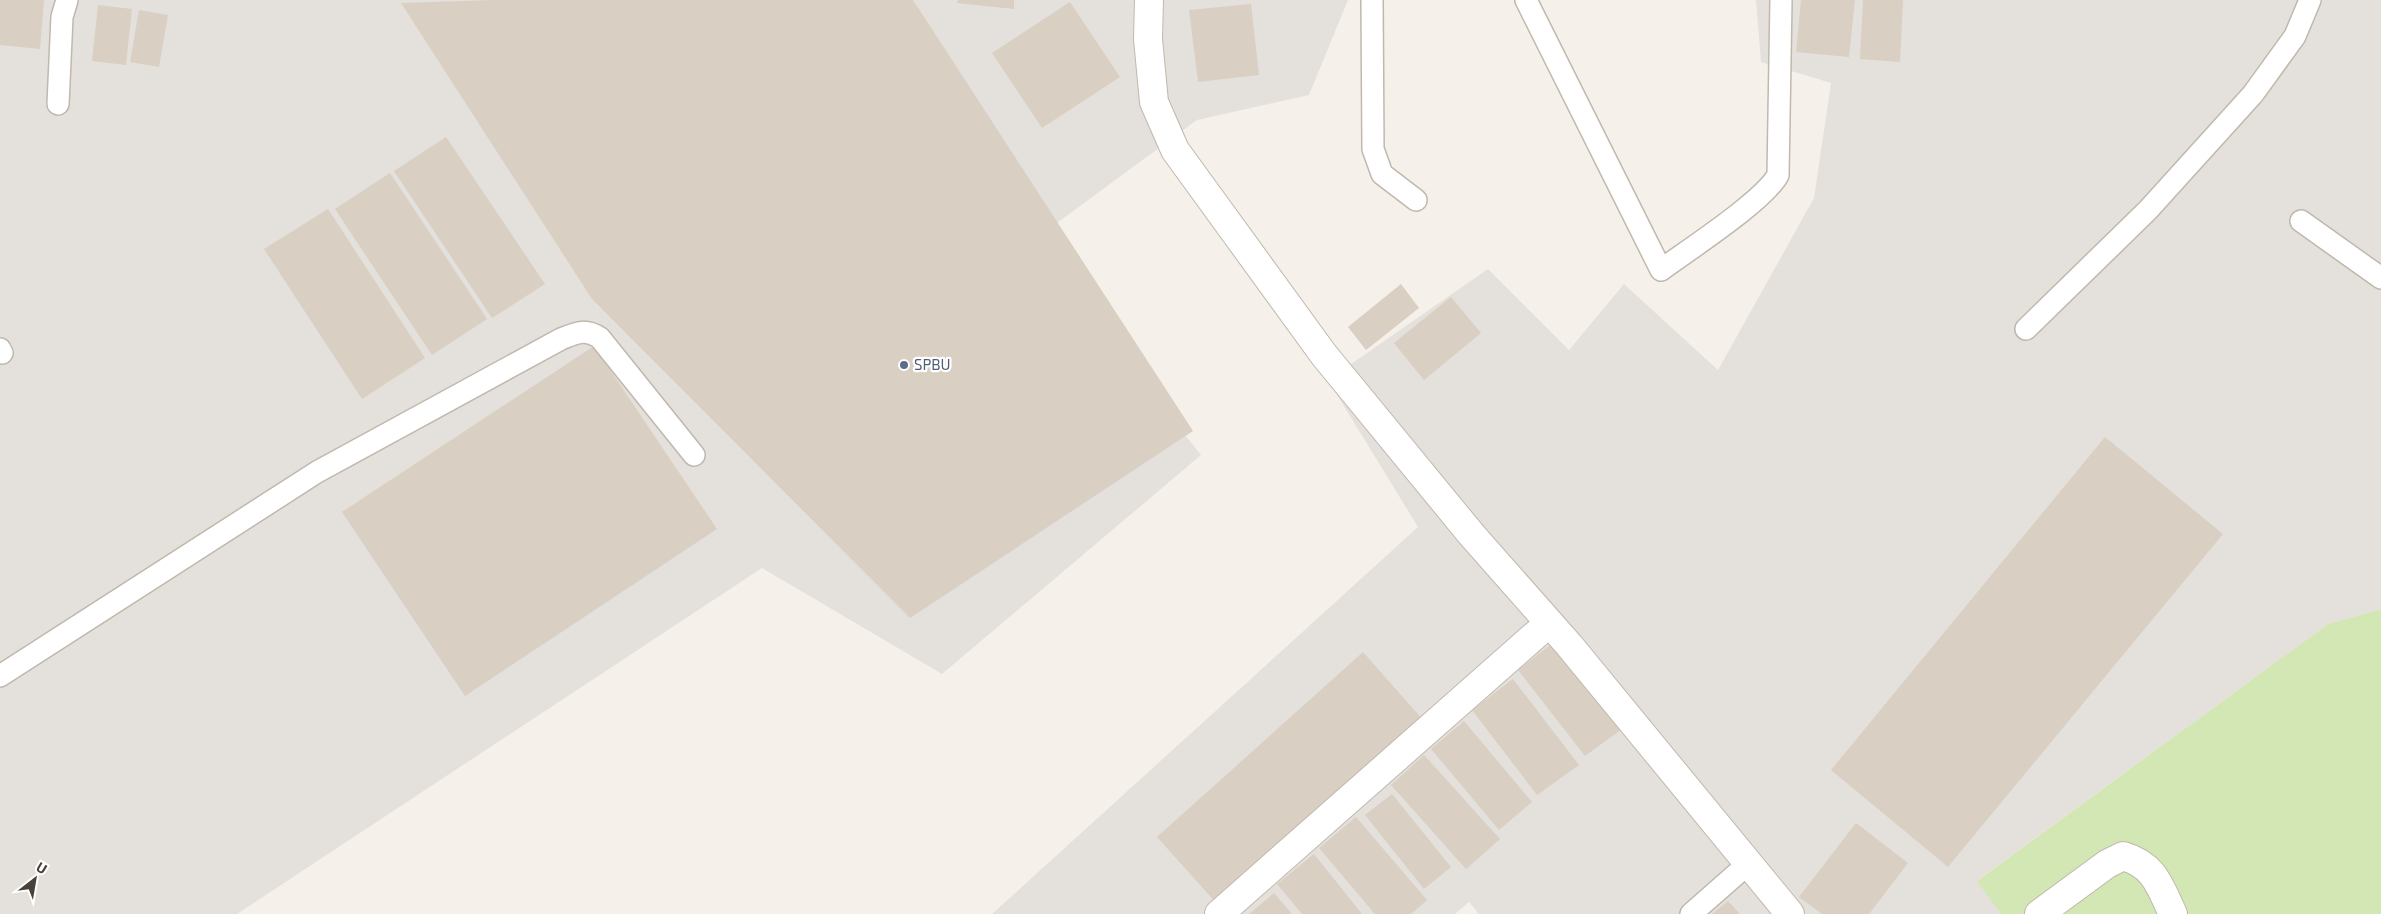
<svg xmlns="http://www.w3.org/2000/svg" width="2381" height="914" viewBox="0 0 2381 914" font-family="'Exo 2',sans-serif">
<rect width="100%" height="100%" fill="#f5f1ea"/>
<g fill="#e4e0db">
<polygon points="0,0 1348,0 1309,95 1197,120 1031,242 1201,455 942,674 762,568 237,914 0,914"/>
<polygon points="1756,0 2381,0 2381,609 2328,624 1978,880 2001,914 1479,914 1469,902 1455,914 992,914 1418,527 1328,380 1488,269 1569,350 1624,284 1718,370 1814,198 1831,83 1761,62"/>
</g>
<polygon fill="#d2e7b4" points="2381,609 2381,914 2001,914 1977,881 2328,624"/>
<g fill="#d9cfc3">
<polygon points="0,0 44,0 40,49 0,45"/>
<polygon points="494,0 913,0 1193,431 910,618 592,299 401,3"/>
<polygon points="958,0 1014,0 1014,9 957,3"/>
<polygon points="1801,0 1855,0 1849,57 1796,52"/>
<polygon points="1863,0 1903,0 1900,62 1860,59"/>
<polygon points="1070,2 1120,77 1042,128 992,53"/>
<polygon points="1251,4 1259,75 1198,82 1189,10"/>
<polygon points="98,5 132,9 126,65 92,61"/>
<polygon points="139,10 168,15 159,67 130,62"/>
<polygon points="446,137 545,284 492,318 394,171"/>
<polygon points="390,173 487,319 432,355 335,209"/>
<polygon points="328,209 425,358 362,399 264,249"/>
<polygon points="1401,284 1419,308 1366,350 1348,327"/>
<polygon points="1451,297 1481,333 1424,380 1394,343"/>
<polygon points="594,346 717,529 465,696 342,512"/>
<polygon points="2105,437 2223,534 1948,867 1831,770"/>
<polygon points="1554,642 1622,729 1585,756 1518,670"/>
<polygon points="1363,652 1424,721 1218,905 1157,837"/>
<polygon points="1513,679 1579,765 1537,795 1472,710"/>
<polygon points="1464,721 1532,802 1499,830 1431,749"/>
<polygon points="1424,755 1500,839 1466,869 1391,785"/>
<polygon points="1392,794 1451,867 1424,889 1365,815"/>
<polygon points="1356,817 1427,900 1411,914 1375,914 1319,848"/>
<polygon points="1856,823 1908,863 1869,914 1822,914 1799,897"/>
<polygon points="1314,854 1362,914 1302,914 1277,884"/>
<polygon points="1274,893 1292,914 1249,914"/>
<polygon points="1728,901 1740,914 1712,914"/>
</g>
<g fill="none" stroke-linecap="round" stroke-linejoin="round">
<g stroke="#c0b8ad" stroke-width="24">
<g id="lane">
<polyline points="1372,0 1373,149 1382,174 1416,200"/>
<path d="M1526,0L1661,270C1688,250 1764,201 1778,175L1781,0"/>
<polyline points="58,104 62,17 67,0"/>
<polyline points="2301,221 2381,278"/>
<polyline points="2026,329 2148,210 2253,94 2295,36 2310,0"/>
<polyline points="0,349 2,353"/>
<path d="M0,676L317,472L561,339C576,333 585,328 600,338L694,455"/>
<polyline points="1691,914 1749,863"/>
</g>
</g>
<g stroke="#c0b8ad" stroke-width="30">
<g id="street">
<polyline points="1149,0 1148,39 1154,102 1175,150 1324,355 1471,534 1569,645 1790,914"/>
<polyline points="1219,914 1549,623"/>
<path d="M2039,914L2107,864L2123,856C2155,865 2160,887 2173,914"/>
</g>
</g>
<use href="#lane" stroke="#fff" stroke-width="21"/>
<use href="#street" stroke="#fff" stroke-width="28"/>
</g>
<circle fill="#5c6f8a" stroke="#fff" stroke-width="2" cx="904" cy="365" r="5"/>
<g text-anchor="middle" stroke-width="4.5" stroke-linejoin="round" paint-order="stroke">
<g font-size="15" fill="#4e5e75" stroke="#fff" text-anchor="start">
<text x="914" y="370">SPBU</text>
</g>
</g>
<g transform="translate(35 879) rotate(31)" stroke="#ffffff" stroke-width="4" paint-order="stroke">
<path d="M0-4L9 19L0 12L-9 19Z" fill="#484138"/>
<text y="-8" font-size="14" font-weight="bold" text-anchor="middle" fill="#484138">U</text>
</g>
</svg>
